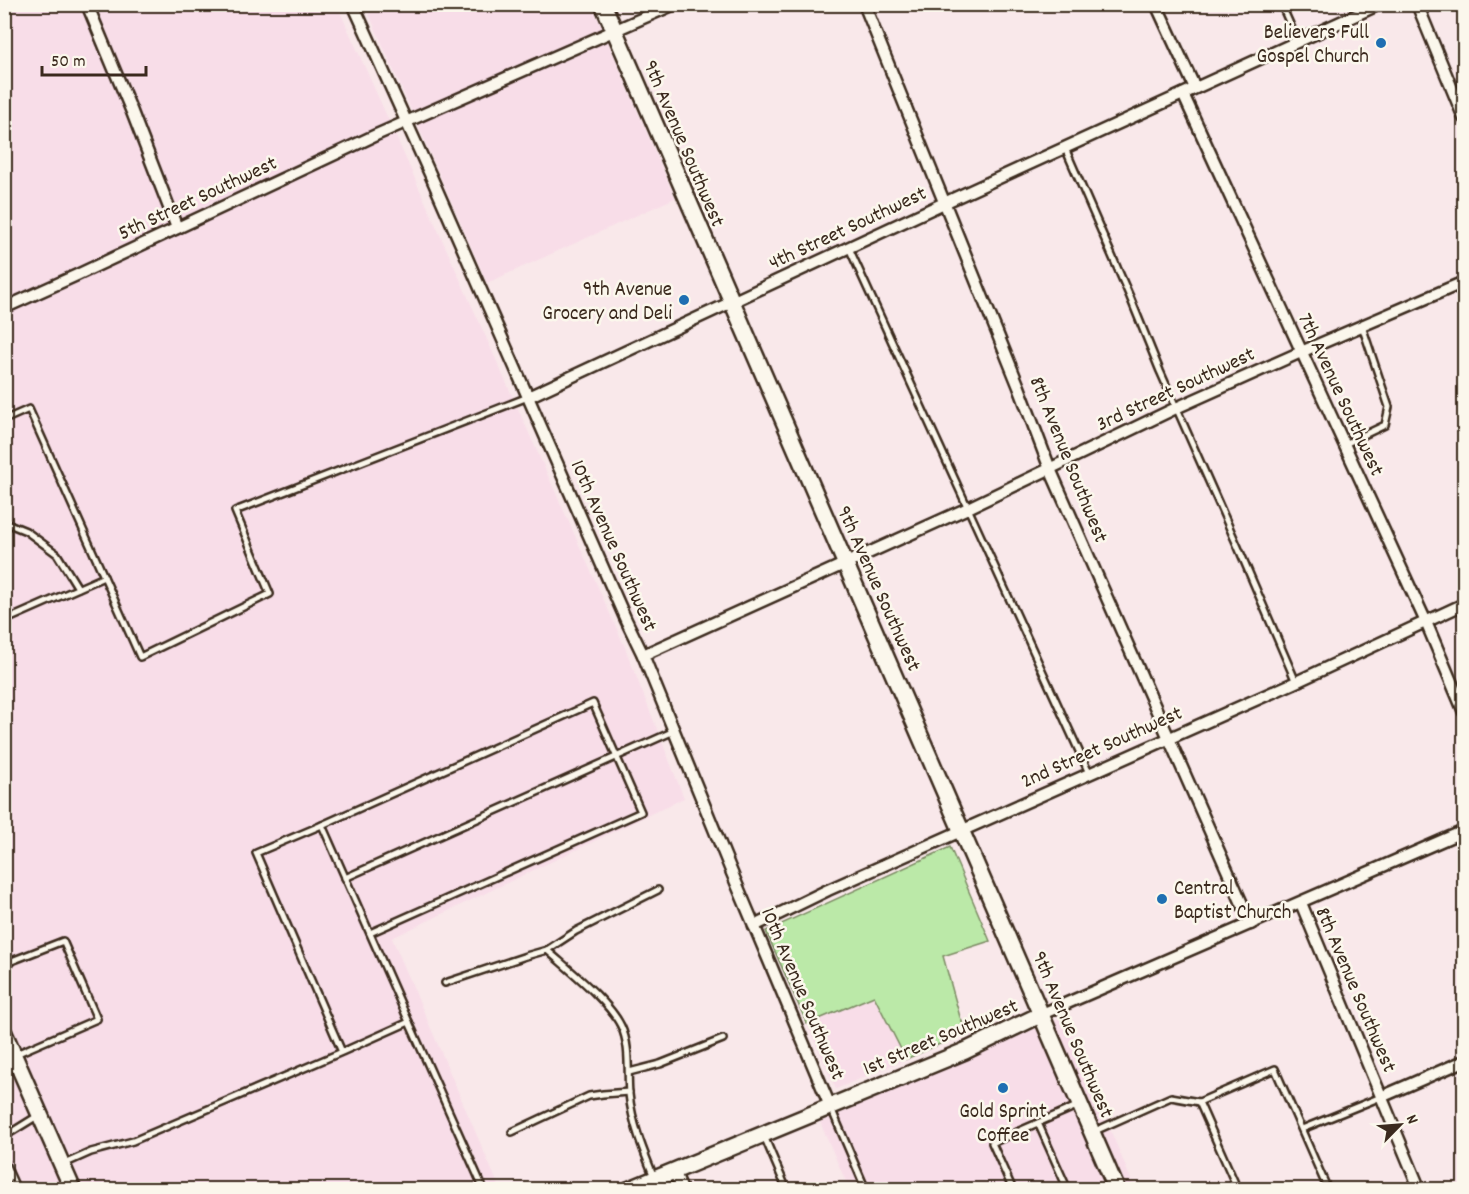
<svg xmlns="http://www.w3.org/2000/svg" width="1469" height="1194" viewBox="0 0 1469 1194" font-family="Dekko,sans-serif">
<rect width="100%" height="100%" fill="#f9e8ea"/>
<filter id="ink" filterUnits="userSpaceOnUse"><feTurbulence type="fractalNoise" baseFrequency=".0167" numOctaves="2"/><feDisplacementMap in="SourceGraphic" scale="12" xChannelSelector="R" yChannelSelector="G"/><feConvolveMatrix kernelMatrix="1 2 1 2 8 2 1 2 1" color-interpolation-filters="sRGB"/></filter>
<g filter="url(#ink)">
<g fill="#f8dde8">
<polygon points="5,5 337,5 624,645 684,798 392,938 500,1189 5,1190"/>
<polygon points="365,5 592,5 675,198 487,283"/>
<polygon points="875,996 906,1059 836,1089 807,1024"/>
<polygon points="1063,1017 1135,1189 849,1189 820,1122"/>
</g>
<polygon fill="#bbe9a8" stroke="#7b8a63" stroke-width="1.5" points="950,847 990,941 943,956 960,1017 967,1032 906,1059 874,996 807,1024 766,931"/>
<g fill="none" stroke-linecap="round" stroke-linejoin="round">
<g stroke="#3b2a1e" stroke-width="10">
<g id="lane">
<polyline points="1281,4 1298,42"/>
<polyline points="1065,148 1130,297 1160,371 1238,547 1296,682"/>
<polyline points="849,248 1089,773"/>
<polyline points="4,420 29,409 140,657 270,594 235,511 528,397"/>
<polyline points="1345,444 1385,425 1389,407 1362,326"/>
<polyline points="4,522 26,531 57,554 78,588"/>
<polyline points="4,621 104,577"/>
<polyline points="322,825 593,703 641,812 370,933"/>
<polyline points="345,878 674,731"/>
<path d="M547,950C568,969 609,1001 621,1026C631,1047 627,1071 629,1094C632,1123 643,1150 654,1177"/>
<polyline points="4,964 63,941 97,1019 16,1054"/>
<polyline points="4,983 9,963"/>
<polyline points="445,983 526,956 547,950 576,931 658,890"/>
<polyline points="409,1022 484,1190"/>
<polyline points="629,1072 660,1064 723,1039"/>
<polyline points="831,1108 866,1190"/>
<polyline points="1038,1123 1068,1190"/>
<polyline points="1302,1129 1381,1097"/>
<polyline points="1095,1131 1171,1097 1199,1102"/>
<polyline points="512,1132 589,1096 603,1094 629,1092"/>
<polyline points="764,1136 787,1190"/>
<polyline points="4,1140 10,1133 39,1115"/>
<polyline points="4,1161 17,1190"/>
<polyline points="64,1164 91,1152 133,1141 342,1052 409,1022 322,825 256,853 342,1052"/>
<polyline points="1013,1190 992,1143 1079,1105"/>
<polyline points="1238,1190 1199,1102 1275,1069 1328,1190"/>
</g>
</g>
<g stroke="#3b2a1e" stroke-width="15">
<g id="street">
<polyline points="87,4 132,112 177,228"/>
<polyline points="353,4 430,174 626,620 643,655 732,873 830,1106"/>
<polyline points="864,4 1019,387 1050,469 1251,924"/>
<polyline points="1156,4 1195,88"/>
<polyline points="1417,4 1464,118"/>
<polyline points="1183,94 1426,622 1464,712"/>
<polyline points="4,308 77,275 376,135 675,4"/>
<polyline points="528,397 944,203 1380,4"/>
<polyline points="643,655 968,508 1176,408 1301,352 1464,282"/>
<polyline points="1301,903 1420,1190"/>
<polyline points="754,926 828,890 1296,682 1464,604"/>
<polyline points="1042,1014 1464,831"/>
<polyline points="1381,1097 1464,1061"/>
<polyline points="674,1170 682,1190"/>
</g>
</g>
<g stroke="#3b2a1e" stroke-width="20">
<g id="secondary">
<polyline points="603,4 1117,1190"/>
<polyline points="4,1033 73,1190"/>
<polyline points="628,1190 965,1051 1042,1014"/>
</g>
</g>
<use href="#lane" stroke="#fbf7ec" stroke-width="5"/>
<use href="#street" stroke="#fbf7ec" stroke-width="10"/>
<use href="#secondary" stroke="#fbf7ec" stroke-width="15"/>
</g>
</g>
<g fill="#1f6fb2" stroke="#fbf7ec" stroke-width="2">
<circle cx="1381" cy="43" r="6"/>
<circle cx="684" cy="300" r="6"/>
<circle cx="1162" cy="899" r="6"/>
<circle cx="1003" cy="1088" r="6"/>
</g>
<g text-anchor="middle" stroke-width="5" stroke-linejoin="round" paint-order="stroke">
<g font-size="21" fill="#3b2a1e" stroke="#fbf7ec" text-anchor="end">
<text x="1369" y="38">Believers Full<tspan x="1369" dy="24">Gospel Church</tspan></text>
<text x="672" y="295">9th Avenue<tspan x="672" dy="24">Grocery and Deli</tspan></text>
<text x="1174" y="894" text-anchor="start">Central<tspan x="1174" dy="24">Baptist Church</tspan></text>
<text x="1003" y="1117" text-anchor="middle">Gold Sprint<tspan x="1003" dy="24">Coffee</tspan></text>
</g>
<g font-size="21" fill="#3b2a1e" stroke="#fbf7ec">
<text transform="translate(685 143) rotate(67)" y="7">9th Avenue Southwest</text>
<text transform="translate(197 197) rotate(-25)" y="7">5th Street Southwest</text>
<text transform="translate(847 227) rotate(-25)" y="7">4th Street Southwest</text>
<text transform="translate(1175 388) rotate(-25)" y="7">3rd Street Southwest</text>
<text transform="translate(1342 394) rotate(65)" y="7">7th Avenue Southwest</text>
<text transform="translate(1070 459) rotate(68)" y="7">8th Avenue Southwest</text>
<text transform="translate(615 545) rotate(66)" y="7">10th Avenue Southwest</text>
<text transform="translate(880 588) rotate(66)" y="7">9th Avenue Southwest</text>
<text transform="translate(1101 746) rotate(-24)" y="7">2nd Street Southwest</text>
<text transform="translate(1357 989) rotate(67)" y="7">8th Avenue Southwest</text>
<text transform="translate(804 993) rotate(67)" y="7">10th Avenue Southwest</text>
<text transform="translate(1074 1034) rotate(67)" y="7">9th Avenue Southwest</text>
<text transform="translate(940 1036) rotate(-23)" y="7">1st Street Southwest</text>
</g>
</g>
<rect width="1469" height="1194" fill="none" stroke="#fbf7ec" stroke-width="24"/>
<rect x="12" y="12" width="1445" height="1170" fill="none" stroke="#3b2a1e" stroke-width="2" filter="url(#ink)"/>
<g transform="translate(1400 1125) rotate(65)" stroke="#fbf7ec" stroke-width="4.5" paint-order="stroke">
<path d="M0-4.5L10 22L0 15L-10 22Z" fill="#3b2a1e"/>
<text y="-9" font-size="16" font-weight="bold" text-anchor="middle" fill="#3b2a1e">N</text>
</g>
<path d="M42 66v9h104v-9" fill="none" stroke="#3b2a1e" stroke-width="3"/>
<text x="51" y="66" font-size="18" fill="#3b2a1e" stroke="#fbf7ec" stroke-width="4.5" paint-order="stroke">50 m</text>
</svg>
